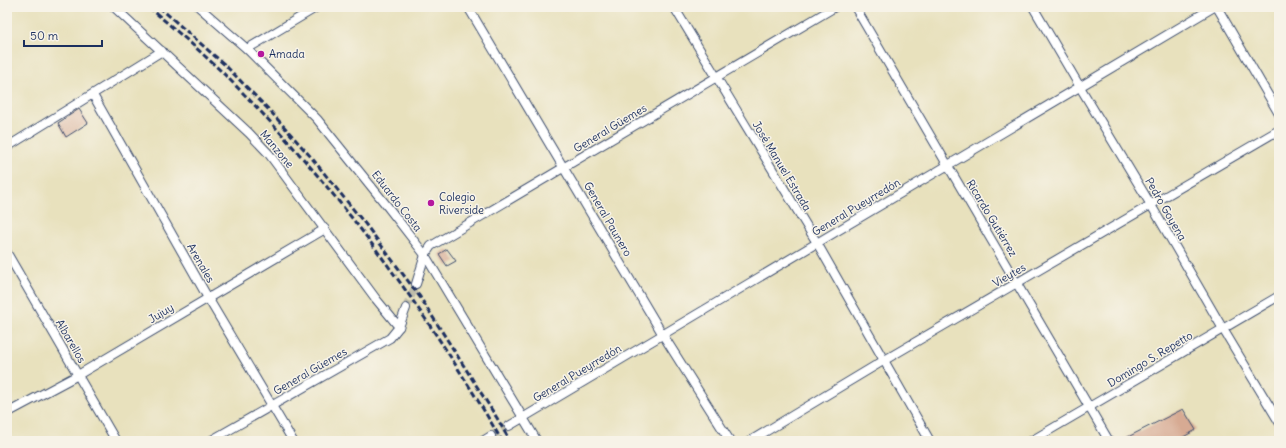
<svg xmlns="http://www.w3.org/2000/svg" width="1286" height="448" viewBox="0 0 1286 448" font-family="Delius,sans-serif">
<rect width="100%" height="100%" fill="#f7f3e8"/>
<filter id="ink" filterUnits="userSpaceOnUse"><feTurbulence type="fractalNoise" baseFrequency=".025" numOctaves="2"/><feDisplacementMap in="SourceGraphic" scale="8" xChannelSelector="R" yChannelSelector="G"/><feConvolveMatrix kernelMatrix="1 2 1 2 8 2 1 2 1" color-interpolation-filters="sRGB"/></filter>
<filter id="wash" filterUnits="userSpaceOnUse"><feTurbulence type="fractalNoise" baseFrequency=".012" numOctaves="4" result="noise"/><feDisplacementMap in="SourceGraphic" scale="16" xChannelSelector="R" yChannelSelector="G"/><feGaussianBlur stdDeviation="0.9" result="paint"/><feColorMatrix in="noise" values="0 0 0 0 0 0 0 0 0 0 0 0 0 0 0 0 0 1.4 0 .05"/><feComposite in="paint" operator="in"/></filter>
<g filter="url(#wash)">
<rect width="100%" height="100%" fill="#e8e1bd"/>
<g id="blocks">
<g fill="#d7aa93">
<polygon points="79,109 88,123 66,137 58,123"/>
<polygon points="447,249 456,261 447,266 439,254"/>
<polygon points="1183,409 1196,430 1176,441 1120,441"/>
</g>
</g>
</g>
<g filter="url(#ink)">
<use href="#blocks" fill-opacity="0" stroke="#3a4a6c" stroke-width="1"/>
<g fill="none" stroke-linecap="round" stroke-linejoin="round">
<g stroke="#bfbdaa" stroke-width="8" stroke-dasharray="8 4" stroke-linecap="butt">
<polyline points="406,308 416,284"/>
<polyline points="491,436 509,426"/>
</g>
<g stroke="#3a4a6c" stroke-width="10">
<g id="street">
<polyline points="114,7 249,133 269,154 376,299 399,327"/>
<polyline points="199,7 247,49 317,119 387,206 425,255 537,441"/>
<polyline points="468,7 663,335 730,441"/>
<polyline points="674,7 817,243 930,441"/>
<polyline points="855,7 1109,441"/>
<polyline points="1033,7 1080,87 1151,205 1223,329 1279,422"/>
<polyline points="1217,7 1279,114"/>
<polyline points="247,49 317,7"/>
<polyline points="93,95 208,298 293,441"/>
<polyline points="7,147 162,51"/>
<polyline points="7,253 116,441"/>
<polyline points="416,284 425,255 431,246 835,7"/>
<polyline points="7,413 78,375 325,229"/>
<polyline points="509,426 1214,7"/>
<polyline points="210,441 390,338 399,327 406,308"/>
<polyline points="483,441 491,436"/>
<polyline points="750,441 883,361 1279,130"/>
<polyline points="1031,441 1279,296"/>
</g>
</g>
<use href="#street" stroke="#fff" stroke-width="8"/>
<g stroke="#1b2f5e" stroke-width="3" stroke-dasharray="6 3" stroke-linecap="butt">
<path d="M149,7C173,28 198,49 221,71C332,180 424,307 502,441"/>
<polyline points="159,7 225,65 271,112 311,157 366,225 420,297 497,418 510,441"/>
</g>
</g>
</g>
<g fill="#b5179e" stroke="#f7f3e8" stroke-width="1.5">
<circle cx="261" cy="54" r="4"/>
<circle cx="431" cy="203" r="4"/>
</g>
<g text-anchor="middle" stroke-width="3" stroke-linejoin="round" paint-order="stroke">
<g font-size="11" fill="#1b2f5e" stroke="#f7f3e8" text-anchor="start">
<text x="269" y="58">Amada</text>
<text x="439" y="201">Colegio<tspan x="439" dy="13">Riverside</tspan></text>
</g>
<g font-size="11" fill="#1b2f5e" stroke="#f7f3e8">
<text transform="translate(610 128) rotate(-31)" y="4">General Güemes</text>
<text transform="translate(277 149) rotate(50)" y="4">Manzone</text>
<text transform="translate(782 166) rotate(59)" y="4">José Manuel Estrada</text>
<text transform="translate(397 201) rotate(52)" y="4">Eduardo Costa</text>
<text transform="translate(856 207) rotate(-31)" y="4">General Pueyrredón</text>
<text transform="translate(1166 209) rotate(60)" y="4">Pedro Goyena</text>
<text transform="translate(992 218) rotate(59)" y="4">Ricardo Gutiérrez</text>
<text transform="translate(608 219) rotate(60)" y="4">General Paunero</text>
<text transform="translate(201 263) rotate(60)" y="4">Arenales</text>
<text transform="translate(1009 275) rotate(-30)" y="4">Vieytes</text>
<text transform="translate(161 313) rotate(-31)" y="4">Jujuy</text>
<text transform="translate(71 341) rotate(60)" y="4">Albarellos</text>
<text transform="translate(1150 359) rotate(-31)" y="4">Domingo S. Repetto</text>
<text transform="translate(310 371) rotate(-30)" y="4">General Güemes</text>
<text transform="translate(577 373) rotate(-31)" y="4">General Pueyrredón</text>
</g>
</g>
<rect width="1286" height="448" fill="none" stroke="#f7f3e8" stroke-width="24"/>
<path d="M24 40v6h78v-6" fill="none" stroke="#1b2f5e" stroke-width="2"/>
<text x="30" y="40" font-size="12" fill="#1b2f5e" stroke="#f7f3e8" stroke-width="3" paint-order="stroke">50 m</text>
</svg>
